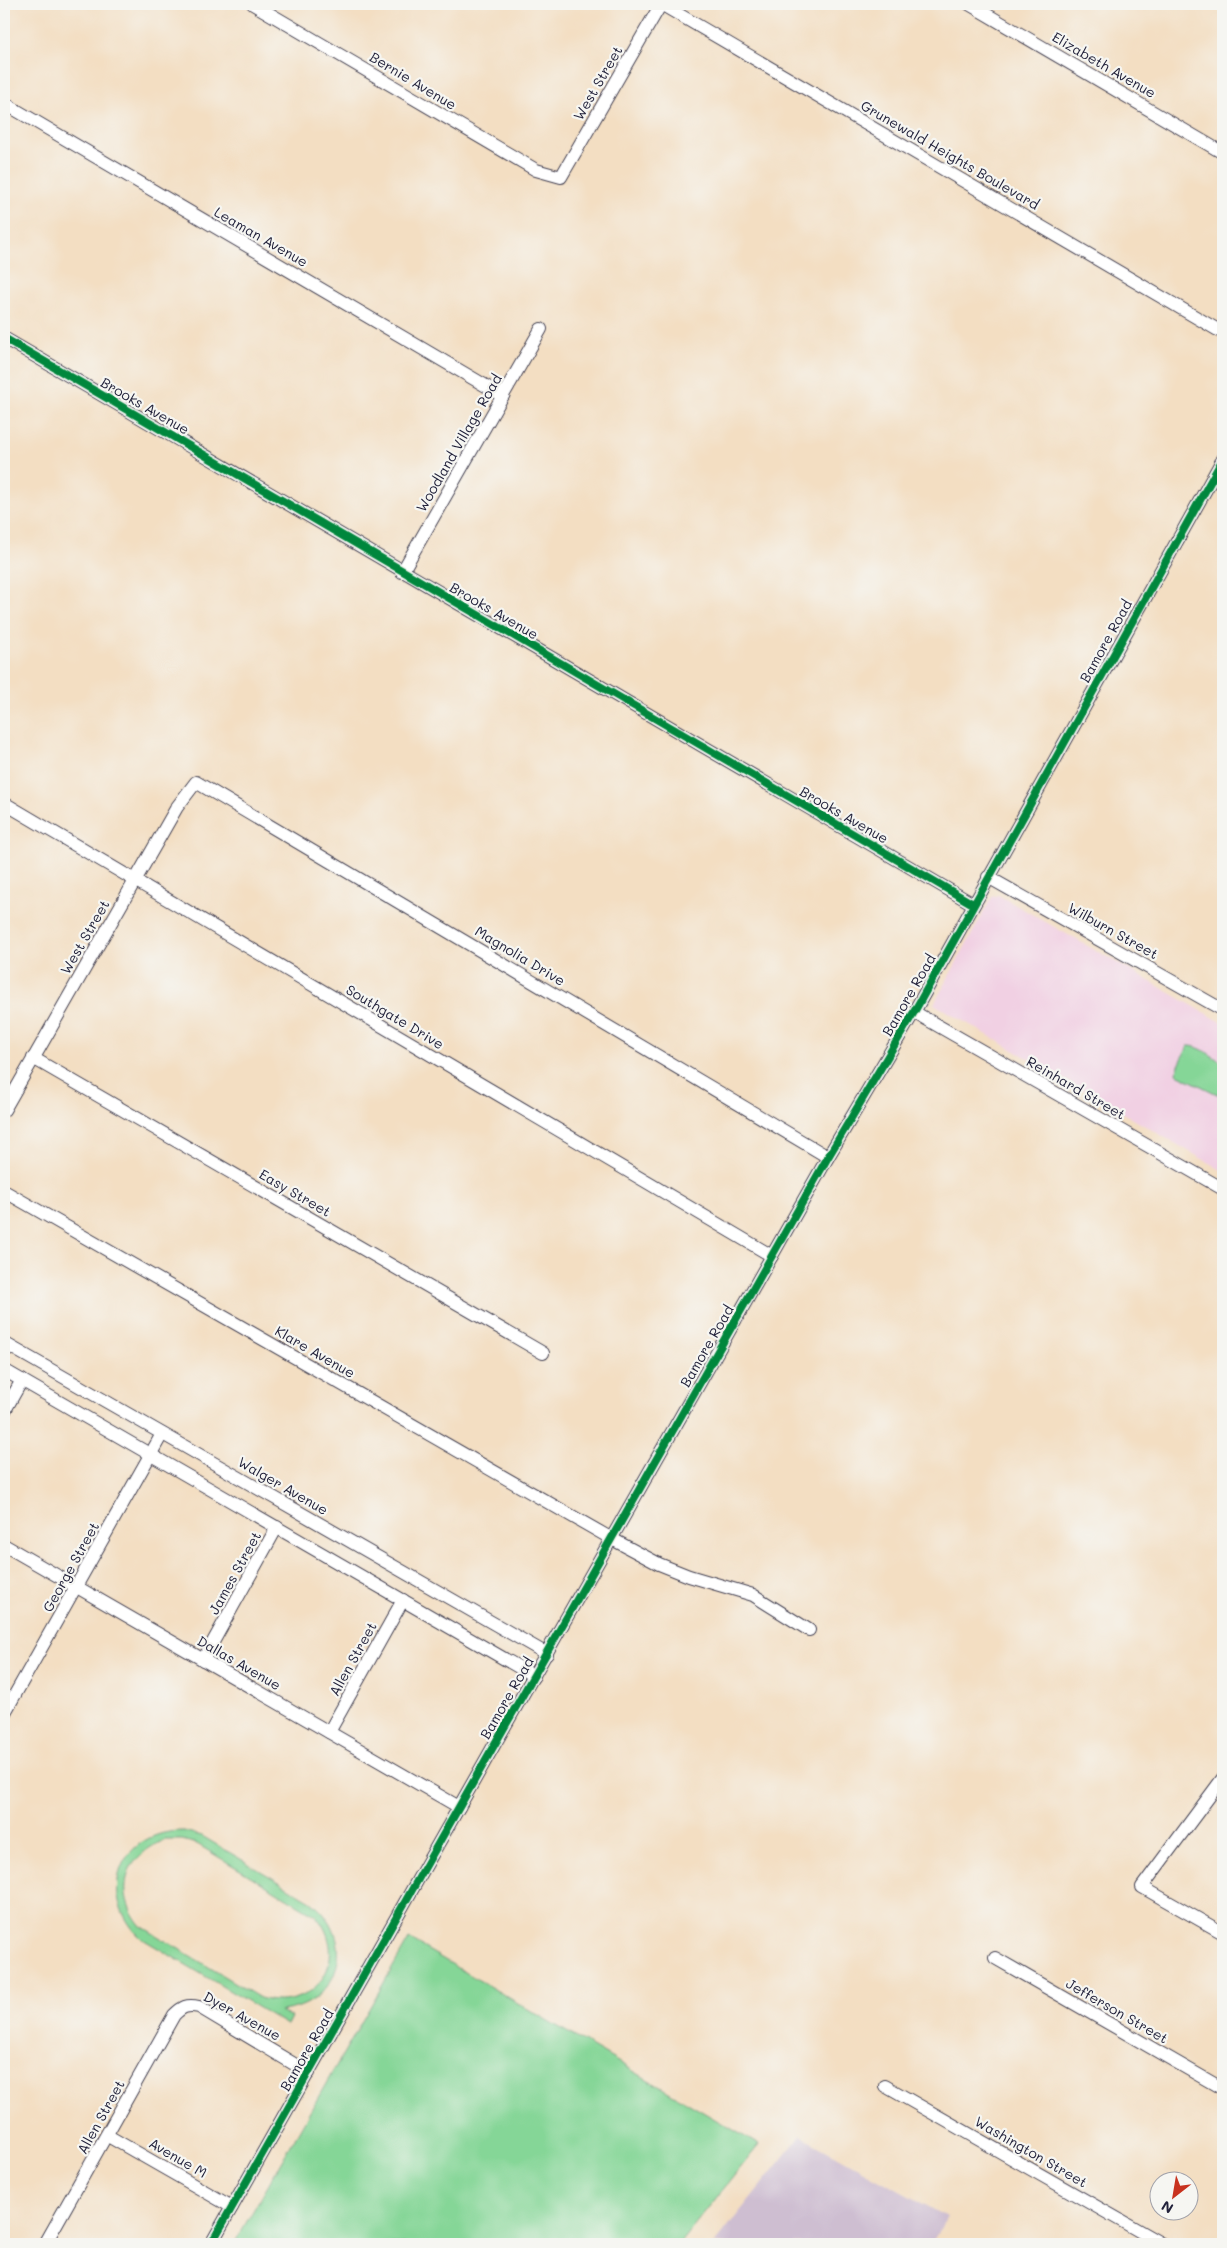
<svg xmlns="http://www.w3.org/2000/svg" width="1227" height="2248" viewBox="0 0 1227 2248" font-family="Mali,sans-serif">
<rect width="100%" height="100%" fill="#f6f6f2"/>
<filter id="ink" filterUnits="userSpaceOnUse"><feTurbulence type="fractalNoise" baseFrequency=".02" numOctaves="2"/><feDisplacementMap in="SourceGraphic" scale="10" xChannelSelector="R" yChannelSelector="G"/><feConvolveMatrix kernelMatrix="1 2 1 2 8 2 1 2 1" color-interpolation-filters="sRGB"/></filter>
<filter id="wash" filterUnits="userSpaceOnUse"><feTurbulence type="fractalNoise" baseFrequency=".0096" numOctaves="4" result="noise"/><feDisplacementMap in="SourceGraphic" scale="20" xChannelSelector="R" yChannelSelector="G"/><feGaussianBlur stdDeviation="1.12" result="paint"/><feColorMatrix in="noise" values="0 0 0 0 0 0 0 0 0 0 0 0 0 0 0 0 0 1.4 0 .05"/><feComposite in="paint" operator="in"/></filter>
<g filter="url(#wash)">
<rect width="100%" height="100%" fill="#f3dec2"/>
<polygon fill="#f1d0e3" points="998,895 1223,1023 1223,1171 934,1004 992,897"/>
<polygon fill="#cebed1" points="800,2136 947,2217 931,2244 714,2244"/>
<g fill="#85d697" stroke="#547c69" fill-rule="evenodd">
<path d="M1188,1046C1200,1045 1214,1058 1223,1063V1093L1217,1094L1177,1074L1176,1072Z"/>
<path d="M184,1831L202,1836L311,1901C359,1937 341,2006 280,2011L291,2017L287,2025L141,1938C95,1894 120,1830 184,1831ZM165,1840H182L197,1844L315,1915C353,1957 315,2015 260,1998L141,1926C113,1892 125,1856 165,1840Z"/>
<polygon points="409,1939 759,2145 679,2244 234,2244"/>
</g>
</g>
<g filter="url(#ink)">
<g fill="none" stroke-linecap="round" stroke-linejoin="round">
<g stroke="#413e4f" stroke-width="14">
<g id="minor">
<polyline points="253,4 536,170 561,177 661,4"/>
<polyline points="661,4 1223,333"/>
<polyline points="969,4 1223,153"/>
<polyline points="4,103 503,396"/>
<polyline points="4,338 973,904"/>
<polyline points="402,572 541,329"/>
<polyline points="4,803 772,1256"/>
<polyline points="988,877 1223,1010"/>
<polyline points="914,1012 1223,1189"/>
<polyline points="33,1058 543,1353"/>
<polyline points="4,1110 177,807 196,782 828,1157"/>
<polyline points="4,1191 612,1539 659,1564 689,1576 753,1595 809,1630"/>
<polyline points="4,1343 547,1654"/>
<polyline points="4,1370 534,1676"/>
<polyline points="4,1412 22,1380"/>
<polyline points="4,1545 459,1807"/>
<polyline points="203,1660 277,1527"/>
<polyline points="4,1714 162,1434"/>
<polyline points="329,1732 403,1600"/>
<polyline points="1223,1778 1142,1887 1223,1933"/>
<polyline points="995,1958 1223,2089"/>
<polyline points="885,2086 1162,2244"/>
<polyline points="108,2136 232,2207"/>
<path d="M45,2244L174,2015C182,2007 187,2004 199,2007L309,2073"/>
<polyline points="211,2244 828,1157 914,1012 1223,459"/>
</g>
</g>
<use href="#minor" stroke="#fff" stroke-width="12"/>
<g stroke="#f6f6f2" stroke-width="11">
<g id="cycleway">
<polyline points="4,338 973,904"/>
<polyline points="211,2244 828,1157 914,1012 1223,459"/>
</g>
</g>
<use href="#cycleway" stroke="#00873e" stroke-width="8"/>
</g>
</g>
<g text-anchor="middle" stroke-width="4.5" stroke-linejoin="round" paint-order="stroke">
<g font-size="14" fill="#22223b" stroke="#f6f6f2">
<text transform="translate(1104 65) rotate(30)" y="5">Elizabeth Avenue</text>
<text transform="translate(413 81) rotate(31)" y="5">Bernie Avenue</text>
<text transform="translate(598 83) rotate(-60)" y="5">West Street</text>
<text transform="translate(950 155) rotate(30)" y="5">Grunewald Heights Boulevard</text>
<text transform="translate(261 237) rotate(30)" y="5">Leaman Avenue</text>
<text transform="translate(145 406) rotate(30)" y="5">Brooks Avenue</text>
<text transform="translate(459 443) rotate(-60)" y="5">Woodland Village Road</text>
<text transform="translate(494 611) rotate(30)" y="5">Brooks Avenue</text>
<text transform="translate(1106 641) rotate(-61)" y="5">Bamore Road</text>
<text transform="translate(844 815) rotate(30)" y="5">Brooks Avenue</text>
<text transform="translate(1113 931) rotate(29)" y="5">Wilburn Street</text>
<text transform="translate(85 937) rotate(-60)" y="5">West Street</text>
<text transform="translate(520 956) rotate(31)" y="5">Magnolia Drive</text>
<text transform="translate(909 995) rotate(-60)" y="5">Bamore Road</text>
<text transform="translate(395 1017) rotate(31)" y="5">Southgate Drive</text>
<text transform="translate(1076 1088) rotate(30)" y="5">Reinhard Street</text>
<text transform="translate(295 1193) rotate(30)" y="5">Easy Street</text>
<text transform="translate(707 1346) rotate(-60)" y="5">Bamore Road</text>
<text transform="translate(315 1352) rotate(30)" y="5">Klare Avenue</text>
<text transform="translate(283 1486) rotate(30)" y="5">Walger Avenue</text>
<text transform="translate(71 1567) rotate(-61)" y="5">George Street</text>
<text transform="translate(235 1573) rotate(-61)" y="5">James Street</text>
<text transform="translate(353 1659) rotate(-61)" y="5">Allen Street</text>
<text transform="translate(239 1663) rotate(30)" y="5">Dallas Avenue</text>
<text transform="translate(507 1698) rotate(-60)" y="5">Bamore Road</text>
<text transform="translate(1117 2011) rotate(30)" y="5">Jefferson Street</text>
<text transform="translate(242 2016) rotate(29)" y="5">Dyer Avenue</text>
<text transform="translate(307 2050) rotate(-60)" y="5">Bamore Road</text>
<text transform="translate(101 2117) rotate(-61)" y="5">Allen Street</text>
<text transform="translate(1031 2152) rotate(30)" y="5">Washington Street</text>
<text transform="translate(178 2158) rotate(30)" y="5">Avenue M</text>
</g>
</g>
<rect width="1227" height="2248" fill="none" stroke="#f6f6f2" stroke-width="20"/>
<g transform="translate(1174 2196) rotate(211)"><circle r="24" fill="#f6f6f2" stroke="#a1a1a9"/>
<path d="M0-4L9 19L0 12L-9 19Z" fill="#c8321e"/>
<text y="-8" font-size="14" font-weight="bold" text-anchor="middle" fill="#22223b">N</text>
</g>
</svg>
